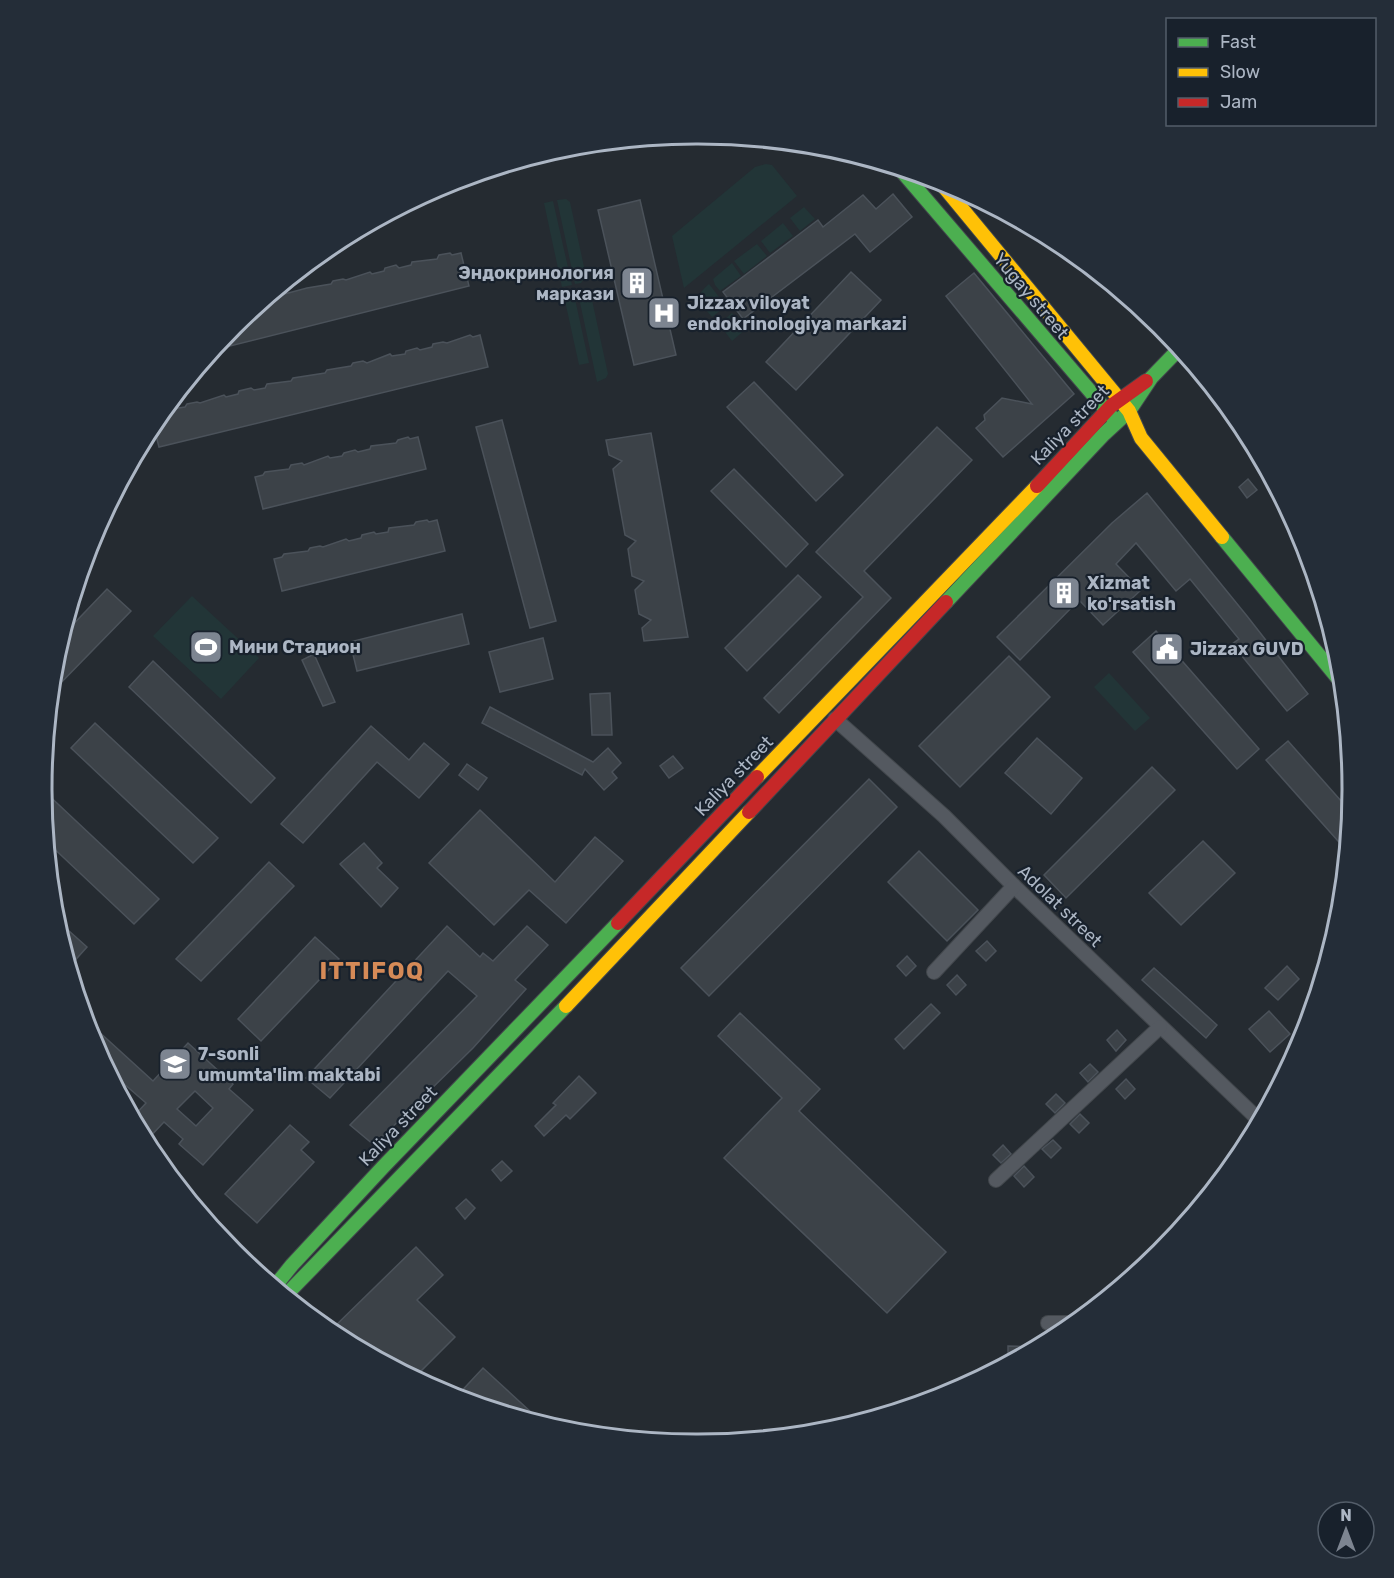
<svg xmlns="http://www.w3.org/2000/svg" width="1394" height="1578" viewBox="0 0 1394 1578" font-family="Rubik,sans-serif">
<rect width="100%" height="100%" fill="#252b31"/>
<g fill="#223537">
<polygon points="766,164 772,165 797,196 684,288 672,236 755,167"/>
<polygon points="566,199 570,202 586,276 581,283 575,284 557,200"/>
<polygon points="553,201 572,285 562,287 544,203"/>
<polygon points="804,207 815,219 800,231 790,218"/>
<polygon points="783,223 793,236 770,253 761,241"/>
<polygon points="757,244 767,256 744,274 734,261"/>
<polygon points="732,263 741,276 720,291 715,285 713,279"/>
<path d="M709,284L726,306L712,317C701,303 691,299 709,284Z"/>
<polygon points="588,297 592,300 608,374 606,378 597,382 579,298"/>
<polygon points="575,299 589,363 579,365 565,301"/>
<polygon points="732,313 746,329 732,341 719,324"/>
<polygon points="192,596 259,658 221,699 153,636"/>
<polygon points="1109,673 1150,718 1135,731 1094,687"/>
</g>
<g fill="#3c4248" stroke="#4b525a" stroke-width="1.5" fill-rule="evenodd">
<polygon points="893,194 912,217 870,252 855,234 743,319 723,292 818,220 823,227 863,195 876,209"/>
<polygon points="640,200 676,355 634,365 598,210"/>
<polygon points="450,253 452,255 461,253 469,286 214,350 234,326 266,299 307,288 331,284 333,281 343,279 346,280 370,272 372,274 384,271 385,268 396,265 399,268 411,265 412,262 437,259 439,255"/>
<polygon points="851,272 881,300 796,390 766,362"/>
<polygon points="974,273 1074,394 1003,457 976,428 985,420 984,415 1002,398 1032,404 946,296"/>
<polygon points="470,335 473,337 480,335 488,367 159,447 153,424 165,410 185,407 187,404 197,402 200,403 224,395 226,397 238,394 239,391 251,388 254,390 265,388 267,384 291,381 293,378 325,373 327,370 351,366 353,363 363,361 367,363 390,354 392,356 405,354 406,351 417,348 420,350 432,347 433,344 443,342 447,343"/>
<polygon points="754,382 843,475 816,501 727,407"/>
<polygon points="502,420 556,621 530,628 476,427"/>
<polygon points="937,427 972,460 864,571 891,598 779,713 764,698 863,597 816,552"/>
<polygon points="651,433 688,637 644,641 642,628 651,620 639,614 635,590 644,581 632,576 628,549 636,541 625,535 613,469 622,461 609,455 606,440"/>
<polygon points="408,437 410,439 418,437 426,469 263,509 255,477 263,475 265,472 289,469 291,465 302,463 304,465 328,456 330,458 342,456 344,453 355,450 358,452 370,449 371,446 396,443 398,440"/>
<polygon points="734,469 808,544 786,567 711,491"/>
<polygon points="1248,479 1257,490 1247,498 1239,487"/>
<polygon points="1147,493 1247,616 1308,694 1287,711 1232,644 1239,639 1190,579 1176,591 1136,543 1116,564 1141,590 1103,625 1079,600 1020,660 997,637 1112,523"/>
<polygon points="427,520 429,522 437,520 445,551 282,591 274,559 282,557 284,554 308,551 310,548 320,546 323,547 346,539 349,541 361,538 362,535 374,532 376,534 388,532 389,528 414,525 416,522"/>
<polygon points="798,575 821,597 747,671 725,648"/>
<polygon points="107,589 131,611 52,692 55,661 63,635"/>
<polygon points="462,614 469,644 357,671 350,642"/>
<polygon points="1156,631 1259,749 1237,769 1133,652"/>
<polygon points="543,638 553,679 500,692 489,652"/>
<polygon points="314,654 335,702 323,706 302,660"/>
<polygon points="1009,656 1050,697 960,787 919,746"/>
<polygon points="153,661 275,778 251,803 129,687"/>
<polygon points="610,693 612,735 592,735 590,694"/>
<polygon points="490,707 593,762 608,748 621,763 612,772 617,778 604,790 585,769 582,775 482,723"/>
<polygon points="95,723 218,838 193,863 71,748"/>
<polygon points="371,726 409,760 424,743 449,764 419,798 377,762 303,843 281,824"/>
<polygon points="1037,738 1082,778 1051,814 1005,773"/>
<polygon points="1288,741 1350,811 1346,850 1266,760"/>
<polygon points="673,756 683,768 669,778 660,766"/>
<polygon points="467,764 487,778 478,790 459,775"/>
<polygon points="1152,767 1175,790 1066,898 1044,875"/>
<polygon points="869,779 897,807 709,996 681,968"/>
<polygon points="42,789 159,899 134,924 47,842"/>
<polygon points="480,810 555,882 595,837 623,861 566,923 529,890 494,925 429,863"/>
<polygon points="1203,841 1235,873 1181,925 1149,893"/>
<polygon points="364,843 382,863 377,868 398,888 381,907 340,864"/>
<polygon points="919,851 978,910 947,941 888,882"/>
<polygon points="269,862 294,886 201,981 176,959"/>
<polygon points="447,926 480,957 483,953 493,961 527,926 548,945 515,980 526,989 473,1048 374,1145 350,1125 477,996 448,971 330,1098 306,1078"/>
<polygon points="68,930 87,947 70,966 61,937"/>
<polygon points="315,937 339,959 261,1041 238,1019"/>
<polygon points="987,941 996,951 986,961 976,951"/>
<polygon points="907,956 916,966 906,976 897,966"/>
<polygon points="1287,966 1299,979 1278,1000 1265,988"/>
<polygon points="1154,968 1217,1025 1206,1038 1142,980"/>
<polygon points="957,975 966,985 956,995 947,985"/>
<polygon points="931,1004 940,1013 904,1049 895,1039"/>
<polygon points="1269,1011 1290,1034 1270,1052 1249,1029"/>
<polygon points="740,1013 820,1089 799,1111 946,1252 887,1313 724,1158 782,1098 718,1036"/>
<path d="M86,1020L153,1081L188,1043L233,1084L229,1089L253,1110L203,1165L179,1144L183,1139L164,1122L146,1141L133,1117L146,1103L123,1083L118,1089L92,1039ZM195,1091L213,1108L196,1126L177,1109Z"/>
<polygon points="1117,1030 1126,1040 1116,1051 1107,1040"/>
<polygon points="1090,1064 1098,1072 1088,1082 1080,1073"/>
<polygon points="579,1076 596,1093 570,1119 566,1115 544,1136 535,1126 556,1105 553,1103"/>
<polygon points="1126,1079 1135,1089 1125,1099 1116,1089"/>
<polygon points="1056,1094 1065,1103 1055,1113 1046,1104"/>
<polygon points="1080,1114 1089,1123 1079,1133 1070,1124"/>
<polygon points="290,1125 309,1142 301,1150 314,1162 257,1223 225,1194"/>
<polygon points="1053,1140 1061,1148 1051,1158 1042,1149"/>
<polygon points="1003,1145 1011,1154 1001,1163 993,1155"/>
<polygon points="502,1161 512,1171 501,1181 492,1170"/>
<polygon points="1024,1166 1034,1177 1024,1187 1014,1176"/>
<polygon points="466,1199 475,1208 465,1219 456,1208"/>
<polygon points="416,1247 443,1275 417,1300 455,1337 415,1377 330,1331"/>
<polygon points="1008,1346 1036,1347 1008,1362"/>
<polygon points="483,1368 544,1424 456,1397"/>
</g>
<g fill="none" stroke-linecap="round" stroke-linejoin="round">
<g stroke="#42474c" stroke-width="16">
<g id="street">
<polyline points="835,719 944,816 1014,886 1259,1120"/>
<polyline points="934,972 1014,886"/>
<polyline points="996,1180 1160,1027"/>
<polyline points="1048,1323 1073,1323"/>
<polyline points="878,1415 879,1415"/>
</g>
</g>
<g stroke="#42474c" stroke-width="16">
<g id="fast">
<polyline points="900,169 1113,418"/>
<polyline points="1222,537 1341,682"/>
<polyline points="946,602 1104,434 1129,411 1151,378 1179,349"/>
<polyline points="275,1286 292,1265 383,1167 618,923"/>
<polyline points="286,1295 566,1006"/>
</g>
</g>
<g stroke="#42474c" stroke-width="16">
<g id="slow">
<polyline points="940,182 1129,411 1141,438 1222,537"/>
<polyline points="757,777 1037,486"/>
<polyline points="566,1006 749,812"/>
</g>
</g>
<g stroke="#42474c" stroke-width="16">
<g id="jam">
<polyline points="1037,486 1111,406 1146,381"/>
<polyline points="749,812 946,602"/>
<polyline points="618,923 757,777"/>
</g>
</g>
<use href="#street" stroke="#545960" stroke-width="14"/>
<use href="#fast" stroke="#4caf50" stroke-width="14"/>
<use href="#slow" stroke="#ffc107" stroke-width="14"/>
<use href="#jam" stroke="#c62828" stroke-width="14"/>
</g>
<defs>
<g id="building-square" transform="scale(1.725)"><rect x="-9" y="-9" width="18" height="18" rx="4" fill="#7d8591" stroke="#18212c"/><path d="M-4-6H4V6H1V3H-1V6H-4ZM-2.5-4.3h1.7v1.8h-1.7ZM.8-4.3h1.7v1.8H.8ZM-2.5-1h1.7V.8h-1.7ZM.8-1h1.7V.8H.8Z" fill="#fff"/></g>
<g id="hospital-square" transform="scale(1.725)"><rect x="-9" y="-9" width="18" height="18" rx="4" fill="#7d8591" stroke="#18212c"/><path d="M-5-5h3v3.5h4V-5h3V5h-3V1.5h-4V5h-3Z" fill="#fff"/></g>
<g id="stadium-square" transform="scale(1.725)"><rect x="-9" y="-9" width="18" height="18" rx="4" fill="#7d8591" stroke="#18212c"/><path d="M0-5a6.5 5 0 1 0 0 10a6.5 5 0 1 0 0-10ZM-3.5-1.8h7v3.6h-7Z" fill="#fff"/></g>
<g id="civic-square" transform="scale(1.725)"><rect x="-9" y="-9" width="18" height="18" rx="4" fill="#7d8591" stroke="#18212c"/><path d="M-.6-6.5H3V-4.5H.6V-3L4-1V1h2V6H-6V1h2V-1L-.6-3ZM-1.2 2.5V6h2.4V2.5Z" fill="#fff"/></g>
<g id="school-square" transform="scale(1.725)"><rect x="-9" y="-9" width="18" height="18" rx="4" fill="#7d8591" stroke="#18212c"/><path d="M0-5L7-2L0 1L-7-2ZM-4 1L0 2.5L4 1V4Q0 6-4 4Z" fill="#fff"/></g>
</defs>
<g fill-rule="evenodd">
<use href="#building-square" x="637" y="283"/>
<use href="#hospital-square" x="664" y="313"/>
<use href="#building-square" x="1064" y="593"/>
<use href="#stadium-square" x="206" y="647"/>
<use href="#civic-square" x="1167" y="649"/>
<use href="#school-square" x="175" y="1064"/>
</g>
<g text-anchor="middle" stroke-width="4.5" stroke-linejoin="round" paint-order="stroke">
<g font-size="18" font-weight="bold" fill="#acb6c4" stroke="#18212c" text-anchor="start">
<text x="614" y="279" text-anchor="end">Эндокринология<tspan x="614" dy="21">маркази</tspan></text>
<text x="687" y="309">Jizzax viloyat<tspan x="687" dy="21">endokrinologiya markazi</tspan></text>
<text x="1087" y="589">Xizmat<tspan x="1087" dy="21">ko'rsatish</tspan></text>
<text x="229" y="653">Мини Стадион</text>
<text x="1190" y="655">Jizzax GUVD</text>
<text x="198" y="1060">7-sonli<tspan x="198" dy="21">umumta'lim maktabi</tspan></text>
</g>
<g font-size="18" fill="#acb6c4" stroke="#18212c">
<text transform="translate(1031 296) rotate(50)" y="6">Yugay street</text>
<text transform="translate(1070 425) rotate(-46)" y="6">Kaliya street</text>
<text transform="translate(734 776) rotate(-46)" y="6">Kaliya street</text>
<text transform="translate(1060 906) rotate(44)" y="6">Adolat street</text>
<text transform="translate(398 1126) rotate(-46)" y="6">Kaliya street</text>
</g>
<g font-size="24" font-weight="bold" letter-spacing="1.5" fill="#d58a57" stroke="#18212c">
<text x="372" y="979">ITTIFOQ</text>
</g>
</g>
<path d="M0 0H1394V1578H0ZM696 144H698A644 644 0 0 1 1342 788V790A644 644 0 0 1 698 1434H696A644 644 0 0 1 52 790V788A644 644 0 0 1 696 144Z" fill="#242d38" fill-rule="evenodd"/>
<path fill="none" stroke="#acb6c4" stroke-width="3" d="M696 144H698A644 644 0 0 1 1342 788V790A644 644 0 0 1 698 1434H696A644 644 0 0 1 52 790V788A644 644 0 0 1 696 144Z"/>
<rect x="1166" y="18" width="210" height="108" fill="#18212c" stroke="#535d69" stroke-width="1.5"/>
<rect x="1178" y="38" width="30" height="9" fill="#4caf50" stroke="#535d69" stroke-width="1.5"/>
<text x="1220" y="48" font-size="18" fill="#acb6c4">Fast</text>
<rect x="1178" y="68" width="30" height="9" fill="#ffc107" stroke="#535d69" stroke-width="1.5"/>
<text x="1220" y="78" font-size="18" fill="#acb6c4">Slow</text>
<rect x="1178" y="98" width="30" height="9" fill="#c62828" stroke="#535d69" stroke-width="1.5"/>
<text x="1220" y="108" font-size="18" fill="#acb6c4">Jam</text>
<g transform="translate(1346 1530)"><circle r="28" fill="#18212c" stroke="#535d69" stroke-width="1.5"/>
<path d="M0-4.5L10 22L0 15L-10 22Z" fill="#7d8591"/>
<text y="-9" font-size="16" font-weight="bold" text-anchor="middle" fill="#acb6c4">N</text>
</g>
</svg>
